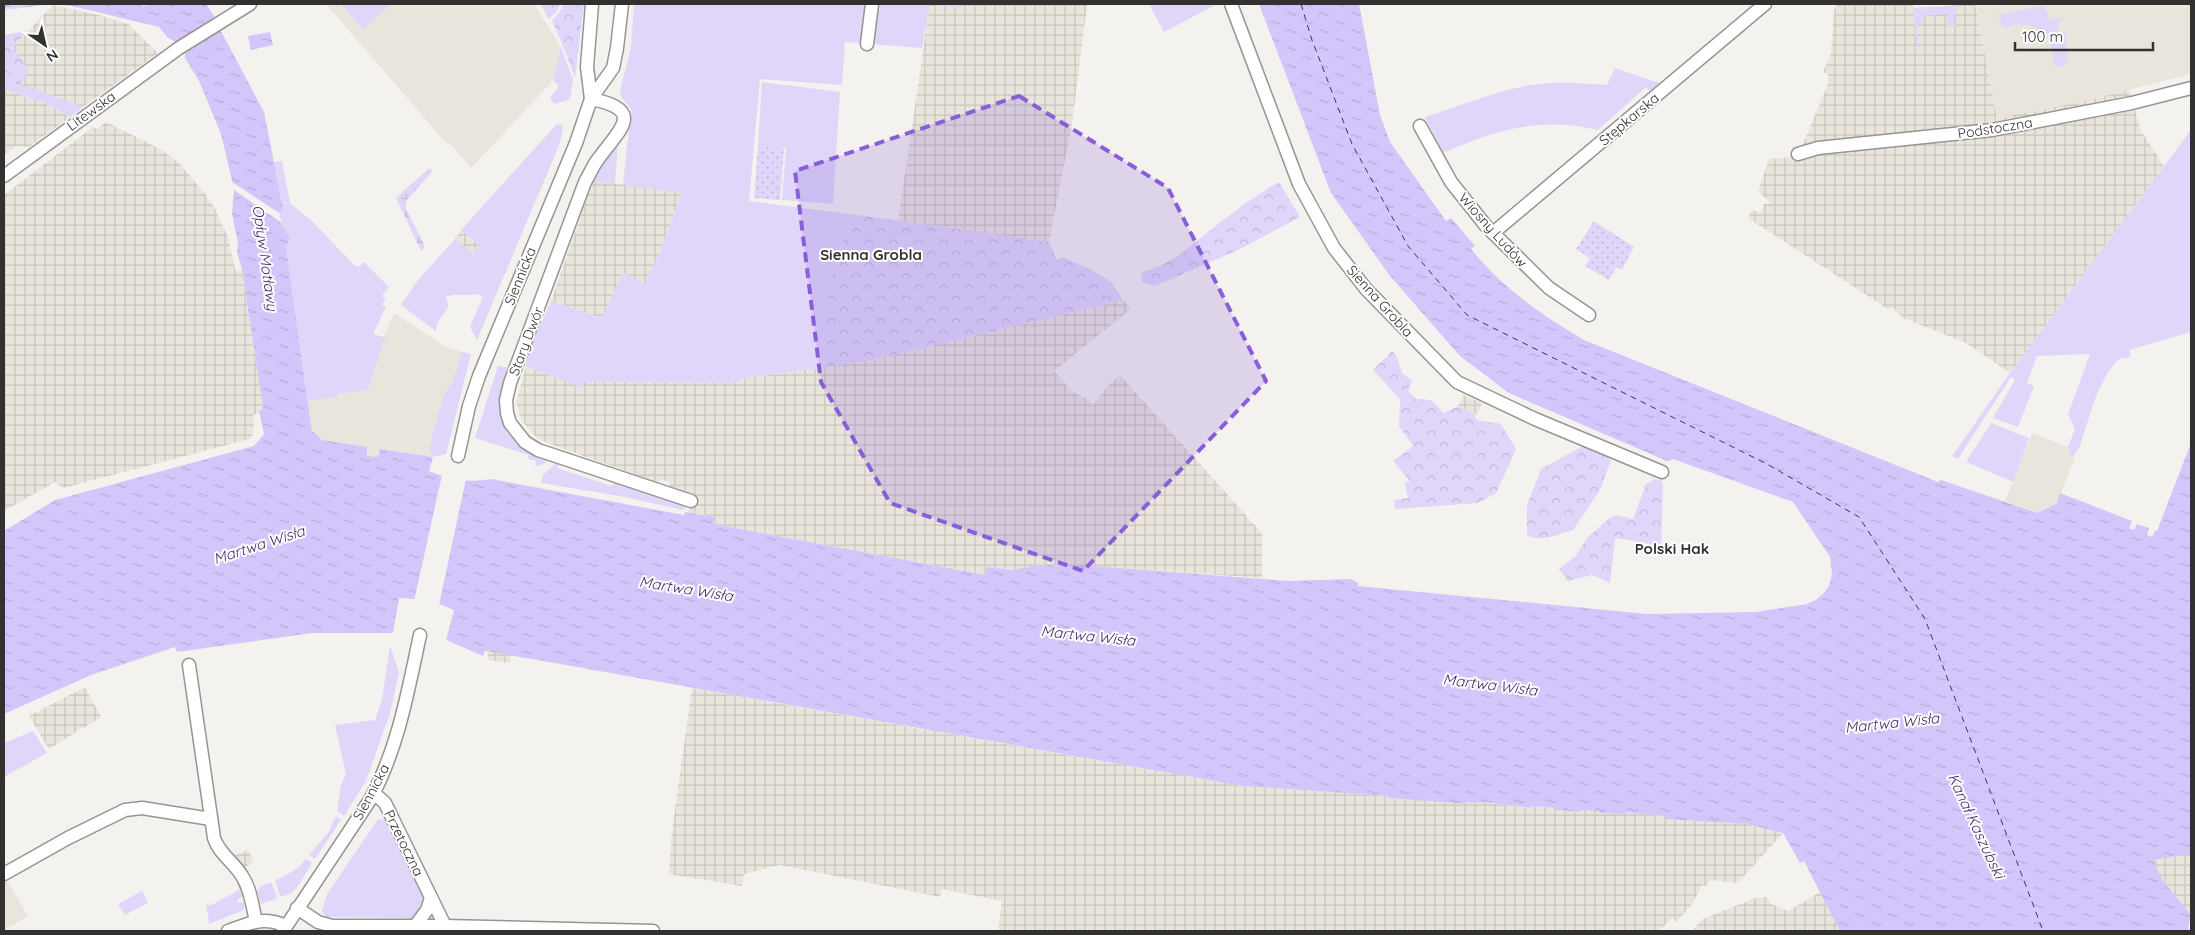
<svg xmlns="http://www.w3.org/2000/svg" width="2195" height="935" viewBox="0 0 2195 935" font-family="Quicksand,sans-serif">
<defs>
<pattern id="industrial-grid" width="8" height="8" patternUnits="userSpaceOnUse" patternTransform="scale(1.25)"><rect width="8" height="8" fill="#e9e5dc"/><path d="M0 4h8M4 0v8" fill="none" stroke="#c8c5bd"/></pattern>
<pattern id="forest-crowns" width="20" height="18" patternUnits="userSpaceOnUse" patternTransform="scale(1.25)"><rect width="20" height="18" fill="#dfd6f9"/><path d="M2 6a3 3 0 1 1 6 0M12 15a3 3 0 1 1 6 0" fill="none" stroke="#c0b8d6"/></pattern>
<pattern id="wetland-marsh" width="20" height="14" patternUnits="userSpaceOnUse" patternTransform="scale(1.25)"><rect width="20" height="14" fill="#dfd6f9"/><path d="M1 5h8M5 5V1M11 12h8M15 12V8" fill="none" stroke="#c0b8d6"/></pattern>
<pattern id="garden-dots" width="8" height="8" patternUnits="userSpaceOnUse" patternTransform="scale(1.25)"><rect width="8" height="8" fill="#dfd6f9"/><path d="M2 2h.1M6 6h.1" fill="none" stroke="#c0b8d6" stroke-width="1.8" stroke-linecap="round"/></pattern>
<pattern id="water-ripples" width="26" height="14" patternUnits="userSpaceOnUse" patternTransform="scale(1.25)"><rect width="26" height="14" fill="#d4c6fb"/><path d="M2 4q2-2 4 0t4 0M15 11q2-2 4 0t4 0" fill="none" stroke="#b6abd7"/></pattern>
</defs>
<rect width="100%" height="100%" fill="#f4f2ef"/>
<g fill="#e9e5dc">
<polygon points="326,4 534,4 561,47 553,78 549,85 471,168 449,142 447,144"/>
<polygon points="1975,4 2191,4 2191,74 2084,101 1997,118"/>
<polygon points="394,313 446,347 462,352 453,381 443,396 429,447 433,457 380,449 378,457 366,456 367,447 322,440 312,431 308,401 336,397 339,394 368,390 382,346 387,338 384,337"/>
<polygon points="2032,433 2068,447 2070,455 2075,457 2057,503 2038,513 2005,501"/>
<polygon points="4,882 8,882 28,916 4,930"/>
</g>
<g fill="url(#industrial-grid)">
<polygon points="930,4 962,8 963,4 1087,4 1072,124 1049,242 898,221"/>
<polygon points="1837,4 1913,4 1913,8 1975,4 1997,118 2084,101 2129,90 2141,131 2164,166 2010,373 1966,343 1903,318 1893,308 1888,309 1748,218 1752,210 1761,213 1764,204 1769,204 1768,200 1758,191 1769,159 1792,157 1793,152 1801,149 1828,84 1828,74 1823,72 1831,54 1834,11"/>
<polygon points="53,5 99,15 128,24 158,53 83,107 20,85 23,80 12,48"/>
<polygon points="4,90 45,103 70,117 29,147 16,146 4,155"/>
<polygon points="106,122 162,150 179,163 206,195 214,207 228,237 236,272 242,270 263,408 259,413 253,415 254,432 250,439 63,488 55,482 4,511 4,195 93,127 97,129"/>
<polygon points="593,181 682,192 659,254 645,285 623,273 602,318 551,301"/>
<polygon points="461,230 479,245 472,253 455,239"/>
<polygon points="1123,300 1131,309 1054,371 1073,392 1087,399 1093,405 1106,388 1120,375 1262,533 1262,578 1094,566 1039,565 1012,570 987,567 985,575 714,524 715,517 688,512 693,494 670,486 669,482 663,480 657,482 547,443 537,438 521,420 516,402 526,367 576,385 580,389 583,382 737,383 740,379 874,360"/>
<polygon points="1463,395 1482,403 1477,415 1458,406"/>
<polygon points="488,652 511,655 510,663 487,660"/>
<polygon points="85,687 101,717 49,749 29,716"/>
<polygon points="692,688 1243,786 1389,796 1389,798 1465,804 1466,802 1483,802 1531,808 1531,806 1555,808 1555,810 1568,811 1579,812 1580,810 1600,811 1600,813 1622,814 1623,812 1665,816 1666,819 1747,824 1783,833 1738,883 1710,880 1706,886 1702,885 1692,904 1677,922 1672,918 1659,931 998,931 1002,901 942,889 940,897 780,865 744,874 742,886 669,874 672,831"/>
<polygon points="248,850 254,862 245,867 233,856"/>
<polygon points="2191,854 2191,915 2163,881 2152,860"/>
<polygon points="1820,892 1840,931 1692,931 1703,919 1755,898 1767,897 1771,904 1788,911"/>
</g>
<g fill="#dfd6f9">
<polygon points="341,4 391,4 363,29"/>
<polygon points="634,4 867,4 862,43 845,42 842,85 760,79 749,201 858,215 846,230 830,282 822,347 827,367 740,379 737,383 584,382 580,389 576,385 526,367 528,354 551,301 602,318 623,273 645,284 659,254 682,193 623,185 631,109 622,98 620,91 631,47"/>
<polygon points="876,4 963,4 963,8 930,5 922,48 871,44"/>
<polygon points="1149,4 1217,4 1164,32"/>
<polygon points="1958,6 1954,19 1956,26 1947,27 1947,14 1923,16 1924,23 1920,23 1917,29 1919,46 1916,46 1913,8"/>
<path d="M2043,6L2044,10H2047L2049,20L2063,17L2057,29L2058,36L2065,33L2068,59L2064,66L2059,67L2054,65C2052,60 2053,55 2052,49C2047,28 2024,19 2005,28L2002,26L1998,15Z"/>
<polygon points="561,47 573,80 570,99 555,104 550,98 559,86 553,80"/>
<path d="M1615,68L1659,83L1650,91L1646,87L1598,130C1542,116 1494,130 1443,153L1425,117C1460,106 1495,91 1531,85C1555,81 1583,83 1607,85Z"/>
<polygon points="4,81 30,87 83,107 70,117 45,103 4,90"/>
<polygon points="762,82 840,92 833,204 782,200 786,148 758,146"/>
<path d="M561,124L563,128L560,143L477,340L470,327L483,297L478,294C466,297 457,292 445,297L449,305C446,314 436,320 436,331L401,305L418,280L455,239L473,253L479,245L461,230L556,125Z"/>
<path d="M2191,130V332L2129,350L2131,355L2128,358H2120C2097,380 2090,417 2080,446L2074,456L2070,455L2068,447L2075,429L2068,414L2090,354L2037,356L2027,383L2034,386L2018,427L1993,418L2015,380L2011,377L1958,459L1952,456L2010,373Z"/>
<polygon points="618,143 615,184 593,181 605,160"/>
<polygon points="282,161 290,203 313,222 353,264 358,267 364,262 389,287 382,296 386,298 382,305 386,307 373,334 387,338 382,346 368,390 339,394 336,397 308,401 286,247 289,237 281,225 279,213 283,208 274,162"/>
<polygon points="462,352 471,354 446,454 433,457 429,448 443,396 453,381"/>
<path d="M498,366L510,368C492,421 496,432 546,459V463L535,467L536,461L528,459L529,455L475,438Z"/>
<polygon points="1991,423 2029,438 2013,482 1966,462"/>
<polygon points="559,461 557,468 612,486 615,479 686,505 683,510 625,497 541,483 543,475"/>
<polygon points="390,646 399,672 390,713 366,781 344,816 337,811 341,785 346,774 335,725 375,720 382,700"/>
<polygon points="33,731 47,753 4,777 4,743"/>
<polygon points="336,816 341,820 315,859 309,855 328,833"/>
<polygon points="378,819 387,820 424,895 424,905 414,918 326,917 322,911 327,894"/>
<path d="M306,859L312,863C305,874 295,898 280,896L275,881L298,868Z"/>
<polygon points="271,882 277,896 276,899 261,904 257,891 260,887"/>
<polygon points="239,883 243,896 237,900 238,903 244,902 244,910 209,924 206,902 210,906 240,889 237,884"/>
<polygon points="142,891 148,903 125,915 118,904"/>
</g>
<g fill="url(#forest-crowns)">
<polygon points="540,4 560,4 557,11 549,19"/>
<polygon points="564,4 584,4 575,77 564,48 552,21 559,13"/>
<polygon points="26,31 27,32 12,48 23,61 28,72 20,85 4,81 4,35"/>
<path d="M1279,182L1300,217L1238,250L1155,286L1142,282L1141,273C1154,268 1168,263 1179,255C1212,230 1243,202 1279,182Z"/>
<polygon points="858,215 1049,242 1057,260 1063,257 1090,269 1111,282 1123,300 874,360 827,367 822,347 830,282 846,230"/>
<polygon points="1392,351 1396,355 1402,373 1412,381 1408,391 1416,399 1431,400 1444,413 1458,406 1474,414 1477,420 1501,424 1516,449 1496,493 1478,503 1395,509 1394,500 1408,498 1405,483 1410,481 1393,461 1413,446 1399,426 1400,399 1373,370"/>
<path d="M1583,446L1605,454L1611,460L1600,490L1573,530C1558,534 1542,543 1527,535V505L1541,469Z"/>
<polygon points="1655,479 1662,481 1663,484 1661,554 1651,553 1646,543 1615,538 1610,583 1592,575 1568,581 1559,569 1576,556 1587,538 1610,518 1617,515 1633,519 1646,484"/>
</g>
<g fill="url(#wetland-marsh)">
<polygon points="4,4 52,4 4,10"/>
<polygon points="428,169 432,169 431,173 406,201 406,209 423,242 425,247 421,251 396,198"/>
</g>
<g fill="url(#garden-dots)">
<polygon points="758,146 784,148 780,200 754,198"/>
<polygon points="1594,221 1634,247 1622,270 1616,267 1609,280 1585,266 1590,258 1576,249"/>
</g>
<g fill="url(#water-ripples)">
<path d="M47,4H128L146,6V4H206L214,16L213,20L222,33L264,112L283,208L279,213L281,225L290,237L286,247L312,431L322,440L367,447V456L378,457L380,449L433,457L429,471C450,480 468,483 491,479L684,515L685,512L715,517L714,524L985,575L987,567L1012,570L1039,565L1094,566L1289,581L1351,579L1358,583V586L1647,614L1755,612L1807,604L1816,600L1824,593L1829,586L1832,574L1830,557L1793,502L1673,459L1667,461L1509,393L1460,356L1390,276L1331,193L1259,4H1359L1380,115L1390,142L1446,221L1451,218L1475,246L1471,249C1505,290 1539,313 1584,340L1938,482L1941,480L2038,513L2057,503L2060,493L2132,521L2129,528L2134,530L2137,524L2149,528L2147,535L2152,537L2155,531H2157L2191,443V854L2153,860L2163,881L2191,915L2188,928L2190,931H1840L1804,861L1800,863L1783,833L1747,824L1665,819V816L1623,812V814L1600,813L1599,811L1580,810V812L1555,810V808L1532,806L1531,808L1484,802L1483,803L1466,802V804L1389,798L1388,796L1243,786L538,660L485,651L483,656L446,640L454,610C436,601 419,599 399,598L393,633H312L177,652L175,647L91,675L4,714V531L55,500L254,446L264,434L259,411L263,408L242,270L237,252L238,243L232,214L234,189L221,134L199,81L185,58V53L177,42L168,38L159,27L72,6Z"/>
<polygon points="270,32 273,45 251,50 248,36"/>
</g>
<g fill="#f4f2ef">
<polygon points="232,182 279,213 282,223 234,190"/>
<polygon points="442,475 466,479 439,605 414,601"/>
</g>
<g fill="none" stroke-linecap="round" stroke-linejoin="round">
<polyline stroke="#422d6b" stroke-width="1" stroke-dasharray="6 5" stroke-linecap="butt" points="1301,4 1312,40 1352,144 1408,246 1467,315 1767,464 1859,517 1925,619 2043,931"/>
<g stroke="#969592" stroke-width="15">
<g id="minor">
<polyline points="1231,4 1299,184 1334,248 1366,289 1457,382 1535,419 1662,472"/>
<polyline points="867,44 872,4"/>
<path d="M591,99C647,110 619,130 599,158C593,165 590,174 585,182L510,383L506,400L507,413L510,423L525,442L538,450L691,501"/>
<polyline points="591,99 587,67 592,4"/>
<polyline points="1420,126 1451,182 1486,226 1549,288 1589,315"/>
<polyline points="1798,154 1818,148 1992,130 2132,103 2191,88"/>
<polyline points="4,176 179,48 250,4"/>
<polyline points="1493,233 1765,4"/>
<polyline points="458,456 469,406 479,376 576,143 591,99 613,68 617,48 622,4"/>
<path d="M189,665L214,838C219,854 234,862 242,876C251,889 252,906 256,921"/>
<polyline points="374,793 385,803 445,926"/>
<polyline points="4,874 68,838 125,810 142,808 211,819"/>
<polyline points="297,908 318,922 332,926 445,926 653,931"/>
<polyline points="415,926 427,910 431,898"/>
<path d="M228,931C251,923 262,916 286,926"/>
<path d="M283,931L370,800C398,749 408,691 420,635"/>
</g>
</g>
<use href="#minor" stroke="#fff" stroke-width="12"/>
</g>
<path fill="#895ed8" fill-opacity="0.2" stroke="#895ed8" stroke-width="4" stroke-dasharray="10 6" stroke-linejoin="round" d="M1019,96L1168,188L1266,381L1083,571L890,503L821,382L795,171Z"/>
<g text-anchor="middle" stroke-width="4" stroke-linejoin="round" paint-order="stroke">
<g font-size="14" fill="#323130" stroke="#fff">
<text transform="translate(91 111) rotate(-36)" y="5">Litewska</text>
<text transform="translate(1629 119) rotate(-40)" y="5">Stępkarska</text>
<text transform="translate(1995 128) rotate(-9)" y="5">Podstoczna</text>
<text transform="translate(1493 230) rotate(48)" y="5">Wiosny Ludów</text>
<text transform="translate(520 276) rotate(-68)" y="5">Siennicka</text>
<text transform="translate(1380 301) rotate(48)" y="5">Sienna Grobla</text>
<text transform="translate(526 341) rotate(-69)" y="5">Stary Dwór</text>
<text transform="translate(371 792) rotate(-62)" y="5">Siennicka</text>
<text transform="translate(404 843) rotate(64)" y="5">Przetoczna</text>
</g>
<g font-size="15" font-weight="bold" fill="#323130" stroke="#fff">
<text x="871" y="260">Sienna Grobla</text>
<text x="1672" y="554">Polski Hak</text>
</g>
<g font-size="15" font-style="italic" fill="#422d6b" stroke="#fff">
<text transform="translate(265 258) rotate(82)" y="5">Opływ Motławy</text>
<text transform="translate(259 545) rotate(-18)" y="5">Martwa Wisła</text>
<text transform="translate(686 589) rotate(9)" y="5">Martwa Wisła</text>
<text transform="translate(1088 636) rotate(6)" y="5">Martwa Wisła</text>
<text transform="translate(1490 685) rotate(7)" y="5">Martwa Wisła</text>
<text transform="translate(1892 723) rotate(-6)" y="5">Martwa Wisła</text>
<text transform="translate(1976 826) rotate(65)" y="5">Kanał Kaszubski</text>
</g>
</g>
<rect width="2195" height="935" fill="none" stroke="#323130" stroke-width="10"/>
<g transform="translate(45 45) rotate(146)" stroke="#ffffff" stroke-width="4" paint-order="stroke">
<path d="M0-4L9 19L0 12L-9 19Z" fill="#323130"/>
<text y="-8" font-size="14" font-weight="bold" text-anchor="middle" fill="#323130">N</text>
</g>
<path d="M2015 42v8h138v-8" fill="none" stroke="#323130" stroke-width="2.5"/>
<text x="2022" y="42" font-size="15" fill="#323130" stroke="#ffffff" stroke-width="4" paint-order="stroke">100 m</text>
</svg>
